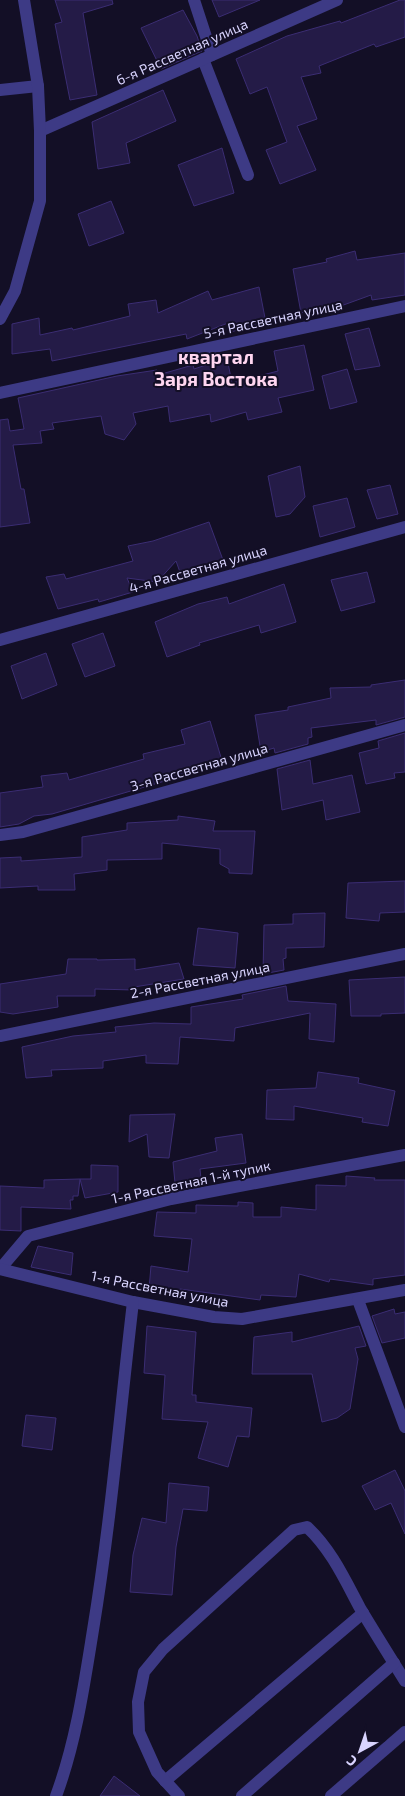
<svg xmlns="http://www.w3.org/2000/svg" width="405" height="1796" viewBox="0 0 405 1796" font-family="'Exo 2',sans-serif">
<rect width="100%" height="100%" fill="#130f26"/>
<g fill="#241b47" stroke="#3b2d73">
<polygon points="55,0 112,0 113,4 83,13 97,95 70,100 55,24 62,22"/>
<polygon points="212,0 260,0 219,17"/>
<polygon points="400,0 405,0 405,37 376,47 374,44 319,66 321,73 301,77 317,119 297,126 316,170 280,184 266,150 287,142 267,87 250,94 236,59 287,36 340,21 341,23"/>
<polygon points="183,10 197,36 202,51 161,69 141,28"/>
<polygon points="163,90 176,121 126,143 130,163 98,169 92,122"/>
<polygon points="222,148 234,193 194,206 178,165"/>
<polygon points="111,201 124,233 89,246 78,214"/>
<polygon points="355,251 357,260 405,253 405,295 372,300 371,295 338,307 337,303 301,313 293,269 327,262 326,259"/>
<polygon points="259,287 266,323 230,332 228,323 187,339 186,334 52,361 50,349 12,354 12,324 39,318 40,335 72,328 73,330 130,316 128,304 156,300 158,313 208,291 212,300"/>
<polygon points="369,328 380,366 355,370 345,334"/>
<polygon points="304,345 314,390 278,398 282,412 248,420 246,412 211,422 210,414 170,422 168,406 133,413 136,424 124,440 105,434 101,416 52,423 54,429 40,431 42,443 13,445 21,489 24,489 30,523 0,527 0,420 8,419 10,431 24,429 18,398 117,376 157,370 158,375 193,365 194,369 227,358 232,383 278,371 274,351"/>
<polygon points="347,369 357,402 330,409 322,376"/>
<polygon points="300,466 305,497 290,514 276,517 268,476"/>
<polygon points="390,485 398,514 377,519 367,490"/>
<polygon points="347,498 355,527 320,537 313,506"/>
<polygon points="209,522 223,560 181,575 176,561 157,582 127,578 133,592 99,602 98,599 58,609 46,577 64,574 66,579 133,561 128,546 153,541"/>
<polygon points="367,572 375,602 341,611 331,580"/>
<polygon points="284,584 296,622 261,633 259,625 199,643 200,645 167,657 155,622 198,604 227,597 229,604"/>
<polygon points="103,633 115,666 85,677 72,644"/>
<polygon points="46,653 57,685 22,699 11,666"/>
<polygon points="405,680 405,717 376,725 376,720 311,728 312,737 308,738 308,744 275,753 274,748 261,752 255,715 288,710 288,707 331,698 330,688 371,687 371,685"/>
<polygon points="210,721 223,764 52,814 34,816 19,824 0,827 0,793 43,787 41,776 67,773 69,780 144,759 143,754 185,744 181,730"/>
<polygon points="405,733 405,772 394,773 395,778 366,784 359,753 379,748 378,741"/>
<polygon points="310,760 313,784 352,775 360,812 326,820 323,800 282,810 277,769"/>
<polygon points="178,816 215,821 213,831 255,831 252,874 229,873 229,869 220,864 220,849 162,843 162,859 107,860 107,870 74,874 75,890 38,890 38,886 0,888 0,858 21,857 21,861 82,857 82,837 127,830 127,823 178,820"/>
<polygon points="405,881 405,912 380,913 379,921 346,918 348,883"/>
<polygon points="325,913 324,947 286,948 286,958 283,959 284,970 263,974 264,925 293,924 293,914"/>
<polygon points="198,928 238,933 235,968 193,965"/>
<polygon points="68,959 97,959 97,960 135,959 135,970 179,963 184,979 134,987 134,990 95,989 95,996 57,996 58,1007 13,1014 0,1012 0,984 66,974"/>
<polygon points="405,977 405,1013 381,1014 381,1016 351,1016 349,980"/>
<polygon points="286,986 288,1001 336,1004 334,1042 309,1039 310,1013 235,1028 234,1041 180,1037 178,1064 146,1063 146,1055 103,1061 103,1068 51,1070 52,1076 26,1078 22,1047 73,1036 116,1032 115,1027 154,1023 191,1024 191,1007 243,999 242,995"/>
<polygon points="318,1072 359,1078 358,1083 395,1091 388,1126 362,1122 363,1118 294,1106 294,1120 266,1119 267,1090 316,1088"/>
<polygon points="175,1114 169,1158 149,1157 147,1134 129,1142 130,1115"/>
<polygon points="242,1134 246,1163 200,1169 201,1179 175,1183 173,1162 217,1151 215,1138"/>
<polygon points="91,1165 118,1166 118,1192 85,1198 80,1179 91,1179"/>
<polygon points="346,1176 375,1178 374,1180 405,1180 405,1275 373,1279 373,1285 330,1279 329,1282 299,1274 296,1297 261,1295 260,1300 180,1289 179,1294 149,1289 151,1266 188,1272 192,1239 154,1236 157,1212 196,1213 196,1205 238,1206 238,1202 253,1203 253,1217 281,1217 281,1207 316,1210 316,1185 346,1186"/>
<polygon points="80,1179 78,1196 73,1196 73,1200 70,1200 71,1209 21,1207 21,1231 0,1230 0,1186 44,1188 44,1180"/>
<polygon points="38,1246 73,1253 71,1275 31,1267"/>
<polygon points="394,1309 395,1314 405,1312 405,1338 382,1343 372,1316"/>
<polygon points="147,1326 196,1332 192,1395 196,1395 196,1402 252,1408 249,1437 237,1436 228,1467 198,1458 208,1422 162,1419 165,1375 144,1373"/>
<polygon points="359,1326 366,1346 355,1348 358,1359 350,1409 337,1418 322,1422 312,1374 252,1374 254,1337 292,1332 292,1342"/>
<polygon points="26,1415 56,1418 52,1450 22,1446"/>
<polygon points="395,1470 405,1491 405,1534 391,1503 375,1510 362,1486"/>
<polygon points="169,1483 209,1487 207,1511 183,1509 176,1547 172,1595 130,1592 133,1555 142,1518 166,1523"/>
<polygon points="114,1776 140,1796 100,1796"/>
</g>
<g fill="none" stroke-linecap="round" stroke-linejoin="round">
<g stroke="#3d3a85" stroke-width="12">
<polyline points="194,0 212,55"/>
<polyline points="203,59 248,175"/>
<polyline points="0,90 38,86"/>
<polyline points="40,131 337,0"/>
<polyline points="0,319 15,291 40,201 40,131 38,86 24,0"/>
<polyline points="0,393 405,306"/>
<polyline points="0,640 405,527"/>
<polyline points="0,835 23,832 405,725"/>
<polyline points="0,1036 405,954"/>
<polyline points="0,1269 28,1236 171,1199 405,1155"/>
<polyline points="0,1269 133,1302 214,1317 242,1319 405,1290"/>
<polyline points="358,1300 405,1427"/>
<polyline points="165,1781 363,1613"/>
<path d="M56,1796C76,1742 84,1686 93,1630C111,1521 120,1412 133,1302"/>
<path d="M179,1796L157,1772L139,1732L138,1702L144,1672L163,1649L294,1530L307,1527C331,1549 345,1580 360,1608C375,1633 390,1657 405,1681"/>
<polyline points="242,1796 394,1663"/>
<polyline points="331,1796 405,1732"/>
</g>
</g>
<g text-anchor="middle" stroke-width="4" stroke-linejoin="round" paint-order="stroke">
<g font-size="14" fill="#d9d4ff" stroke="#130f26">
<text transform="translate(182 52) rotate(-24)" y="5">6-я Рассветная улица</text>
<text transform="translate(273 319) rotate(-12)" y="5">5-я Рассветная улица</text>
<text transform="translate(198 569) rotate(-16)" y="5">4-я Рассветная улица</text>
<text transform="translate(199 767) rotate(-16)" y="5">3-я Рассветная улица</text>
<text transform="translate(200 980) rotate(-11)" y="5">2-я Рассветная улица</text>
<text transform="translate(191 1182) rotate(-12)" y="5">1-я Рассветная 1-й тупик</text>
<text transform="translate(160 1289) rotate(11)" y="5">1-я Рассветная улица</text>
</g>
<g font-size="19" font-weight="bold" fill="#ffd6f0" stroke="#130f26">
<text x="216" y="364">квартал<tspan x="216" dy="22">Заря Востока</tspan></text>
</g>
</g>
<g transform="translate(360 1751) rotate(220)" stroke="#130f26" stroke-width="4" paint-order="stroke">
<path d="M0-4L9 19L0 12L-9 19Z" fill="#d9d4ff"/>
<text y="-8" font-size="14" font-weight="bold" text-anchor="middle" fill="#d9d4ff">С</text>
</g>
</svg>
